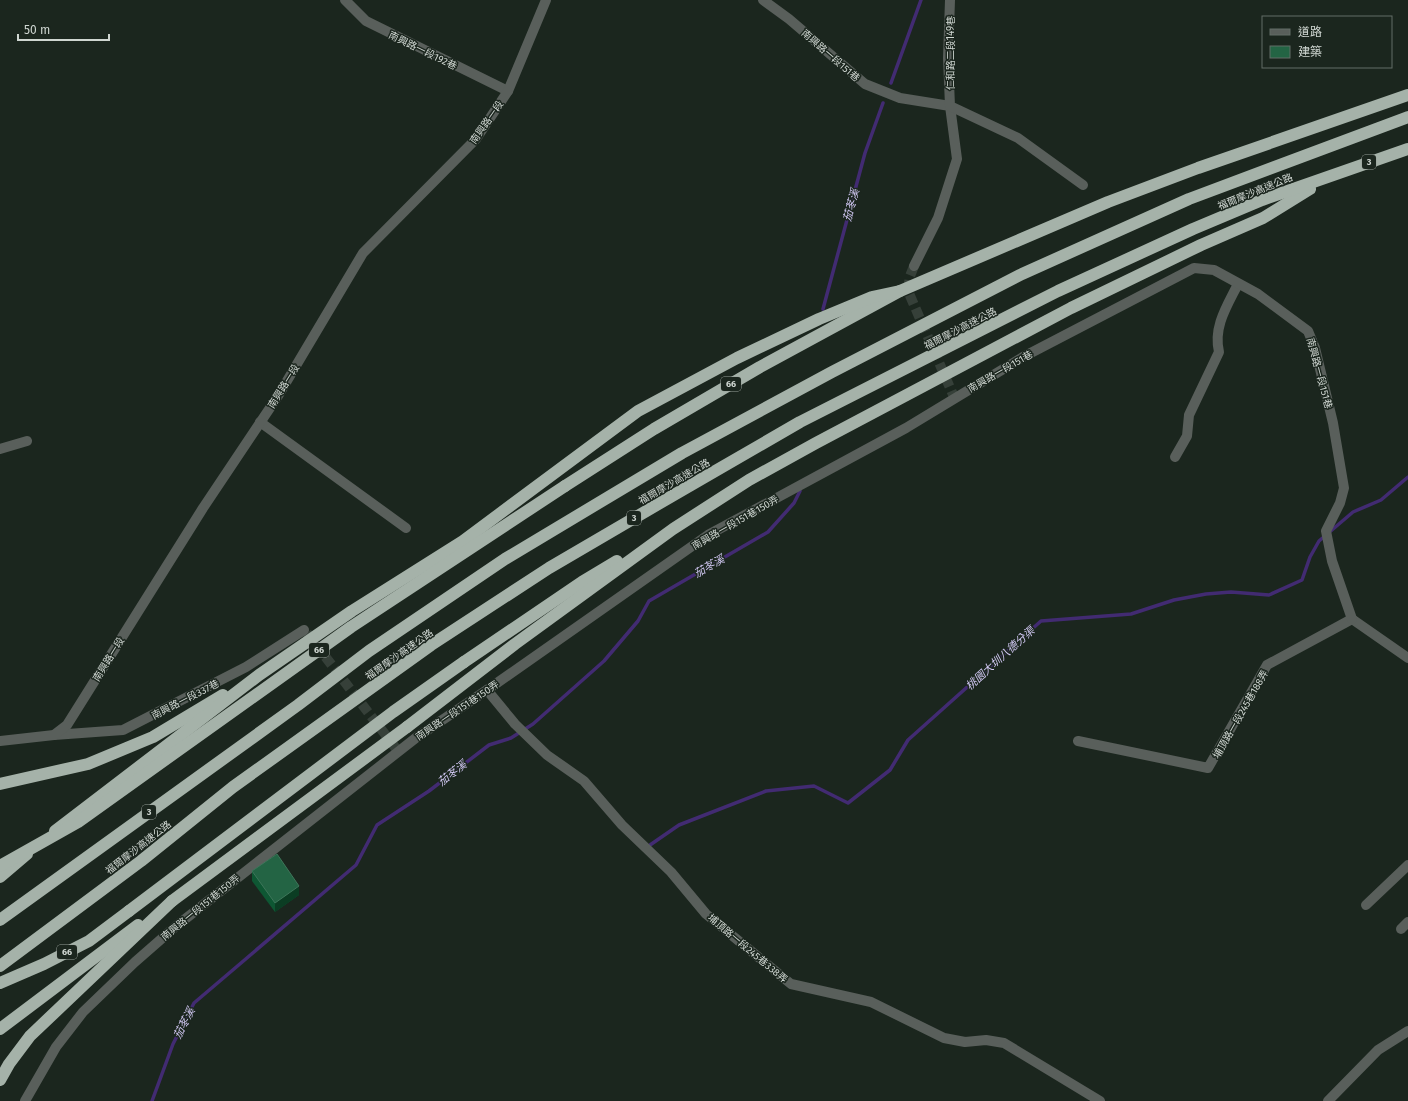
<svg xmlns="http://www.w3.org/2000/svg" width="1408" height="1101" viewBox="0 0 1408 1101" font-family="'Fira Sans','Noto Sans TC',sans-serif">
<rect width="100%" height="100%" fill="#1b261e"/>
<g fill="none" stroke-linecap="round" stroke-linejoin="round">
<g stroke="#422b72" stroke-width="3.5">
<polyline points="891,83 921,0"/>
<polyline points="823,309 865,153 883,103"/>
<polyline points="650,845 679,825 766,791 814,786 848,803 890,770 908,740 1041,621 1131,614 1174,600 1206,594 1231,592 1269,595 1302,580 1310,557 1319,541 1353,512 1381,500 1408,477"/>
<polyline points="152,1101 173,1044 194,1003 356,865 377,825 429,791 489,745 511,738 533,724 604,661 638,621 649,601 768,532 794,503 800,491"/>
</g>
<g stroke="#364039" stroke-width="10" stroke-dasharray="10 5" stroke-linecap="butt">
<polyline points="914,266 910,276 908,291 954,397"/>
<polyline points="307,633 398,751"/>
</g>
<g stroke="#595f5b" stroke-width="10">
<polyline points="345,0 366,21 508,91"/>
<polyline points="763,0 789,19 865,84 900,98 950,106 957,159 938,218 914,266"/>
<polyline points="950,0 948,58 950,106 1018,138 1083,185"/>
<polyline points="260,422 406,528"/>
<polyline points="0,449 27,441"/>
<path d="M1175,457L1187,436L1189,415L1219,352C1213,327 1227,306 1238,284"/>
<polyline points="1352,619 1408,658"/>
<polyline points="487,690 515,724 547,755 584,781 622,825 671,872 706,914 791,984 871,1002 944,1038 965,1042 986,1040 1004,1043 1100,1101"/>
<polyline points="54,735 123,730 246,667 304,630"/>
<polyline points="0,741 54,735 67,725 203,508 278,396 363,253 476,139 508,91 546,0"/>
<polyline points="1078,741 1208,768 1267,665 1352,619"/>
<polyline points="1366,905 1408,865"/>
<polyline points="1401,929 1408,922"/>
<polyline points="25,1101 56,1047 83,1012 135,962 175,927 417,737 487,690 708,535 906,428 1023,357 1194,268 1214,270 1258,294 1308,331 1315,348 1333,423 1344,488 1340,503 1326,531 1332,561 1352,619"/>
<polyline points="1328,1101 1378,1050 1408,1031"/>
</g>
<g stroke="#a5b2a9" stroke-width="12">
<polyline points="565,486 654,429 760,367 900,291 1108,202 1198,168 1408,95"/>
<polyline points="464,662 582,582 617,561"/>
<polyline points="407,727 515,644 673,529 749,480 816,443 1071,308 1201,245 1263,218 1310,189"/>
<polyline points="0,784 88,764 153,737 223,695"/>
<polyline points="55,831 259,675 352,611 463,541 638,411 737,358 819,319 872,297 900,291"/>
<polyline points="0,877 27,854"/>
<polyline points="0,920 298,705 369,651 505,559 682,453 832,372 1022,274 1189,199 1408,117"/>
<polyline points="0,966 141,861 233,787 431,645 549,568 672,496 800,422 1058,291 1193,229 1262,200 1408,149"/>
<polyline points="0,983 44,964 89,941 129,911"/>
<polyline points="0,1029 138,925"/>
<polyline points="0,1080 9,1064 30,1036 172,901"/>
</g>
<g stroke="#a5b2a9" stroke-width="12">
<polyline points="0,866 78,822 351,627 565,486"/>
<polyline points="172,901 407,727"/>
<polyline points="129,911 393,712 464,662"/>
</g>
</g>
<polygon fill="#0e5733" points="252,871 299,895 275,912 252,881"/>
<polygon fill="#0b3d23" points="299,886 299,895 275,912 275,903"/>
<polygon fill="#236444" stroke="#3e765a" points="277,854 299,886 275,903 252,871"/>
<g text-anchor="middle" stroke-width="3" stroke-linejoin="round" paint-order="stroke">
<g fill="#1b261e" stroke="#99a19b" stroke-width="1">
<rect x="1362" y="155" width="14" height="14" rx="3"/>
<rect x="721" y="377" width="20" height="14" rx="3"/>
<rect x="627" y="511" width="14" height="14" rx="3"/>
<rect x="309" y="643" width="20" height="14" rx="3"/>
<rect x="142" y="805" width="14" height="14" rx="3"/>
<rect x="57" y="945" width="20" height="14" rx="3"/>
</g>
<g font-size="9" font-weight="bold" fill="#cfd6d1">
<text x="1369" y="165">3</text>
<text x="731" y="387">66</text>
<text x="634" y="521">3</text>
<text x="319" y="653">66</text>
<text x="149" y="815">3</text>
<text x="67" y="955">66</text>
</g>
<g font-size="10" fill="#cfd6d1" stroke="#1b261e">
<text transform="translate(423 50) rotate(26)" y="4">南興路一段192巷</text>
<text transform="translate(950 53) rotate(-90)" y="4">仁和路二段149巷</text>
<text transform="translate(831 55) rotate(41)" y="4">南興路一段151巷</text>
<text transform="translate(486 122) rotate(-55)" y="4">南興路一段</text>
<text transform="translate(1255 191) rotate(-22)" y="4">福爾摩沙高速公路</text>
<text transform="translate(960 328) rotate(-27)" y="4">福爾摩沙高速公路</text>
<text transform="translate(1000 371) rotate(-30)" y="4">南興路一段151巷</text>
<text transform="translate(1320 373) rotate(75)" y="4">南興路一段151巷</text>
<text transform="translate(283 386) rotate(-58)" y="4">南興路一段</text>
<text transform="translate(674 481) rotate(-30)" y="4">福爾摩沙高速公路</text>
<text transform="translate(735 522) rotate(-30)" y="4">南興路一段151巷150弄</text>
<text transform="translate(399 654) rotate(-35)" y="4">福爾摩沙高速公路</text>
<text transform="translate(108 659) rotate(-58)" y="4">南興路一段</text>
<text transform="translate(185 699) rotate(-27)" y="4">南興路一段337巷</text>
<text transform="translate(457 710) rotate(-34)" y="4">南興路一段151巷150弄</text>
<text transform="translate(1240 714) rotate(-60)" y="4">埔頂路一段245巷188弄</text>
<text transform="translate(138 847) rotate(-38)" y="4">福爾摩沙高速公路</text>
<text transform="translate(200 907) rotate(-39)" y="4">南興路一段151巷150弄</text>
<text transform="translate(748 948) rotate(40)" y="4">埔頂路一段245巷338弄</text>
</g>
<g font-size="11" font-style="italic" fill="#cfc6f0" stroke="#1b261e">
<text transform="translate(851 205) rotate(-75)" y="4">茄苳溪</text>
<text transform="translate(709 566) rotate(-30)" y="4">茄苳溪</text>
<text transform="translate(1000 658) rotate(-42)" y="4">桃園大圳八德分渠</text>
<text transform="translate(452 773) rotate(-38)" y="4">茄苳溪</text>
<text transform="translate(184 1023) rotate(-63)" y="4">茄苳溪</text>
</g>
</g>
<rect x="1262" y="16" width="130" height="52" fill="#1b261e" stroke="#636c66"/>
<rect x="1270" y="29" width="20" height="6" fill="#595f5b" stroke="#636c66"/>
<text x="1298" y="36" font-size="12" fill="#cfd6d1">道路</text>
<rect x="1270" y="46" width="20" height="12" fill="#236444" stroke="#636c66"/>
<text x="1298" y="56" font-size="12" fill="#cfd6d1">建築</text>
<path d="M18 34v6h91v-6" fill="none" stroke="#cfd6d1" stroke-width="2"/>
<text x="24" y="34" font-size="12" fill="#cfd6d1" stroke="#1b261e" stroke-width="3" paint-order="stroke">50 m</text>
</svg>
